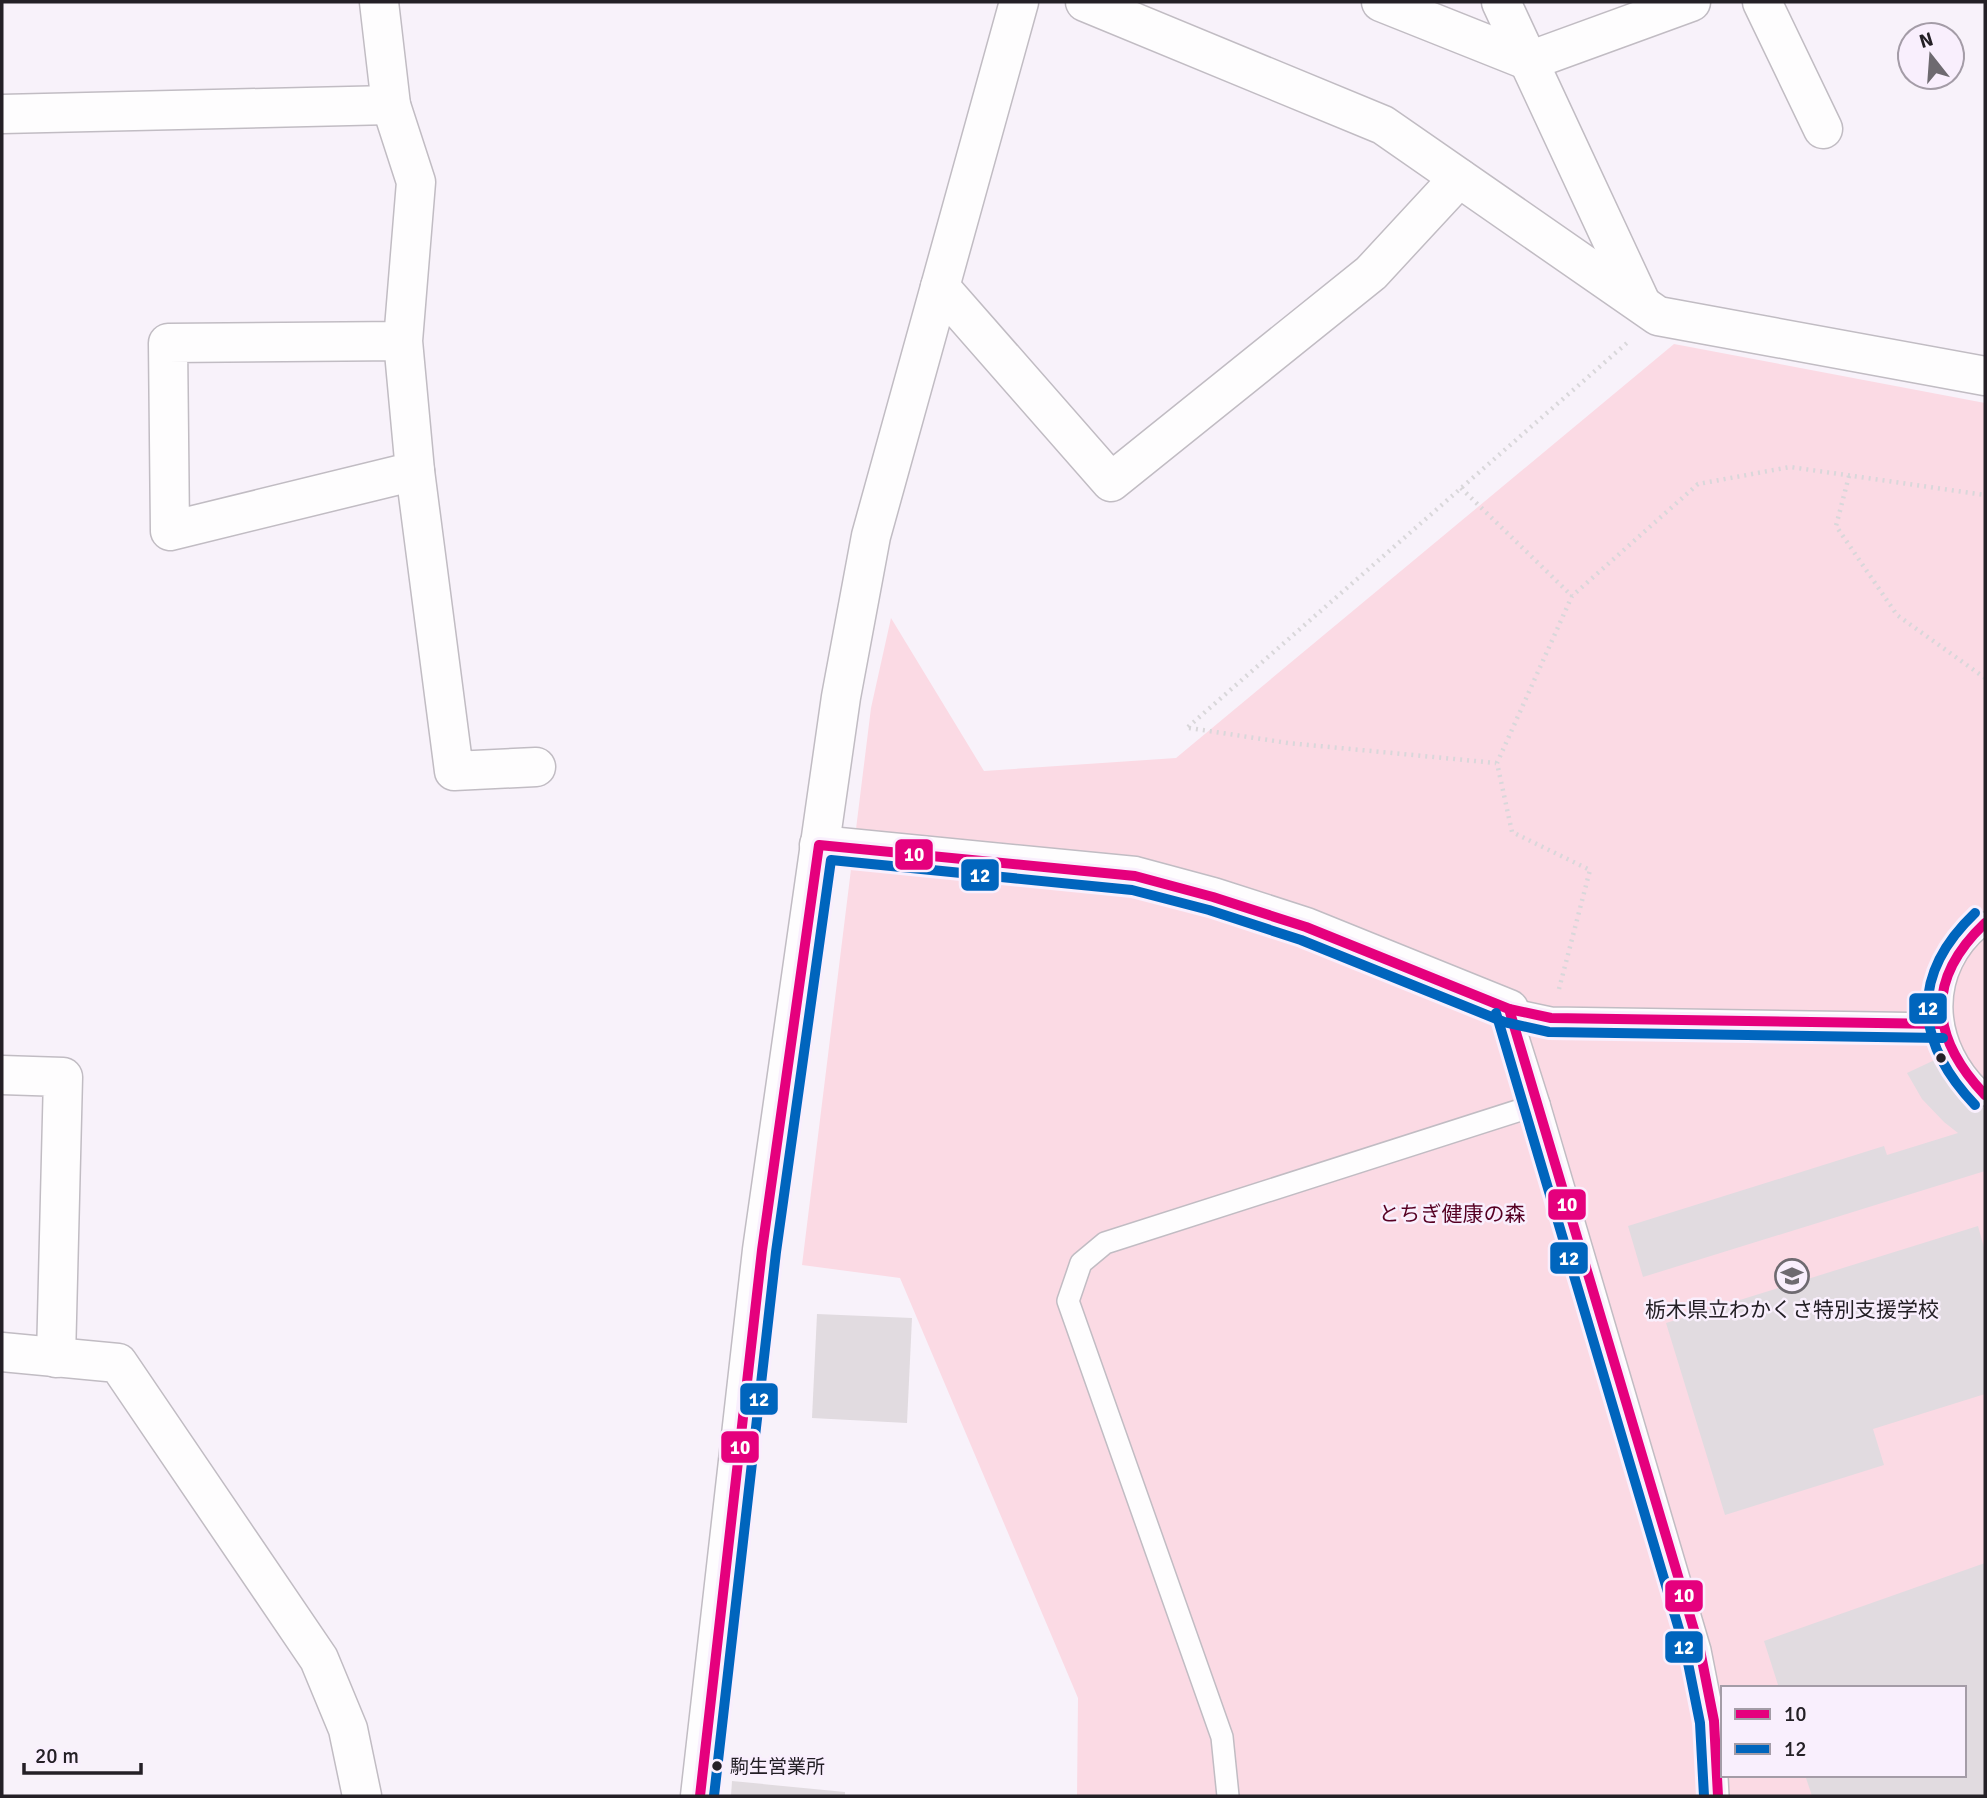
<svg xmlns="http://www.w3.org/2000/svg" width="1987" height="1798" viewBox="0 0 1987 1798" font-family="Signika,'Noto Sans JP',sans-serif">
<rect width="100%" height="100%" fill="#f8f2fa"/>
<path fill="#fbdae4" fill-rule="evenodd" d="M1674,344L1985,403V1796H1077L1078,1698L900,1278L802,1265L871,708L891,618L984,771L1176,758ZM1723,1688H1964V1775H1723Z"/>
<g fill="#e1dbe0">
<polygon points="1941,1057 1955,1080 1974,1099 1985,1106 1985,1171 1643,1277 1628,1226 1884,1146 1887,1155 1958,1133 1944,1122 1922,1099 1907,1073"/>
<polygon points="1978,1226 1985,1251 1985,1394 1873,1429 1884,1465 1725,1515 1666,1323"/>
<polygon points="817,1314 912,1318 907,1423 812,1418"/>
<polygon points="1985,1563 1985,1796 1812,1796 1805,1775 1964,1775 1964,1688 1779,1688 1764,1641"/>
<polygon points="732,1781 845,1792 845,1796 731,1796"/>
</g>
<g fill="none" stroke-linecap="round" stroke-linejoin="round">
<g stroke="#c1bcc3" stroke-width="24">
<g id="lane">
<path d="M1985,923C1925,969 1930,1047 1985,1095"/>
<polyline points="1509,1009 1539,1104 1700,1650 1714,1721 1718,1796"/>
<polyline points="1509,1009 1551,1018 1943,1024"/>
<polyline points="1228,1796 1222,1737 1068,1301 1081,1263 1105,1243 1539,1104"/>
</g>
</g>
<g stroke="#c1bcc3" stroke-width="41">
<g id="street">
<polyline points="379,2 391,105 416,182 403,341 415,471 170,531 168,343 403,341"/>
<polyline points="1085,2 1383,125 1658,316 1985,376"/>
<polyline points="1381,2 1529,61 1691,2"/>
<polyline points="1501,2 1641,303"/>
<polyline points="1762,2 1823,129"/>
<polyline points="2,114 391,105"/>
<polyline points="940,287 1111,482 1371,273 1459,178"/>
<polyline points="415,471 454,771 536,767"/>
<polyline points="819,845 1135,876 1213,897 1306,927 1509,1009"/>
<polyline points="2,1075 63,1077 56,1358"/>
<polyline points="2,1352 118,1363 319,1659 348,1729 362,1796"/>
</g>
</g>
<g stroke="#c1bcc3" stroke-width="41">
<polyline id="secondary" points="700,1796 762,1250 841,697 871,536 1019,2"/>
</g>
<g stroke="#d9d7da" stroke-width="4.5" stroke-dasharray="2 5" stroke-linecap="butt">
<polyline points="1849,476 1836,526 1897,615 1985,678"/>
<polyline points="1461,488 1572,596"/>
<polyline points="1188,727 1628,342"/>
<polyline points="1189,728 1288,743 1496,763"/>
<polyline points="1559,989 1590,870 1512,832 1497,763 1572,596 1698,484 1790,467 1985,495"/>
</g>
<use href="#lane" stroke="#fefdfe" stroke-width="21"/>
<use href="#street" stroke="#fefdfe" stroke-width="38"/>
<use href="#secondary" stroke="#fefdfe" stroke-width="38"/>
<g stroke="#f9effd" stroke-width="16">
<g id="bus-1">
<path d="M1985,923C1925,980 1930,1037 1985,1095"/>
<polyline points="1509,1009 1700,1650 1714,1721 1718,1796"/>
<polyline points="700,1796 762,1250 819,845 1135,876 1213,897 1306,927 1509,1009 1551,1018 1943,1024"/>
</g>
</g>
<g stroke="#f9effd" stroke-width="16">
<g id="bus-2">
<polyline points="1496,1013 1686,1653 1700,1723 1704,1796"/>
<path d="M1975,1105C1914,1041 1910,975 1975,913"/>
<polyline points="714,1796 776,1252 831,860 1132,890 1209,910 1301,940 1504,1022 1549,1032 1943,1038"/>
</g>
</g>
<use href="#bus-1" stroke="#e5007d" stroke-width="10"/>
<use href="#bus-2" stroke="#0065bd" stroke-width="10"/>
</g>
<defs>
<g id="school-ring" transform="scale(1.75)"><circle r="9.5" fill="#f9effd" stroke="#6e6a70" stroke-width="1.5"/><path d="M0-5L7-2L0 1L-7-2ZM-4 1L0 2.5L4 1V4Q0 6-4 4Z" fill="#6e6a70"/></g>
</defs>
<g fill-rule="evenodd">
<use href="#school-ring" x="1792" y="1276"/>
</g>
<g fill="#242026" stroke="#f9effd" stroke-width="2.5">
<circle cx="1941" cy="1058" r="6"/>
<circle cx="717" cy="1766" r="6"/>
</g>
<g text-anchor="middle" stroke-width="5" stroke-linejoin="round" paint-order="stroke">
<g font-size="19" fill="#242026" stroke="#f9effd" text-anchor="start">
<text x="730" y="1773">駒生営業所</text>
</g>
<g font-size="21" fill="#560023" stroke="#f9effd">
<text x="1452" y="1221">とちぎ健康の森</text>
</g>
<g font-size="21" fill="#242026" stroke="#f9effd">
<text x="1792" y="1317">栃木県立わかくさ特別支援学校</text>
</g>
</g>
<g stroke="#f9effd" stroke-width="2.5">
<rect x="894" y="838" width="40" height="33" rx="7" fill="#e5007d"/>
<rect x="960" y="858" width="40" height="34" rx="7" fill="#0065bd"/>
<rect x="1908" y="992" width="40" height="33" rx="7" fill="#0065bd"/>
<rect x="1547" y="1188" width="40" height="33" rx="7" fill="#e5007d"/>
<rect x="1549" y="1241" width="40" height="34" rx="7" fill="#0065bd"/>
<rect x="739" y="1382" width="40" height="34" rx="7" fill="#0065bd"/>
<rect x="720" y="1430" width="40" height="34" rx="7" fill="#e5007d"/>
<rect x="1664" y="1579" width="40" height="34" rx="7" fill="#e5007d"/>
<rect x="1664" y="1630" width="40" height="34" rx="7" fill="#0065bd"/>
</g>
<g font-size="19" text-anchor="middle" font-weight="bold" fill="#fff">
<text x="914" y="861">10</text>
<text x="980" y="882">12</text>
<text x="1928" y="1015">12</text>
<text x="1567" y="1211">10</text>
<text x="1569" y="1265">12</text>
<text x="759" y="1406">12</text>
<text x="740" y="1454">10</text>
<text x="1684" y="1602">10</text>
<text x="1684" y="1654">12</text>
</g>
<rect width="1987" height="1798" fill="none" stroke="#242026" stroke-width="7"/>
<rect x="1721" y="1686" width="245" height="91" fill="#f9effd" stroke="#a49ca7" stroke-width="2"/>
<rect x="1735" y="1709" width="35" height="10" fill="#e5007d" stroke="#a49ca7" stroke-width="2"/>
<text x="1784" y="1721" font-size="21" fill="#242026">10</text>
<rect x="1735" y="1744" width="35" height="10" fill="#0065bd" stroke="#a49ca7" stroke-width="2"/>
<text x="1784" y="1756" font-size="21" fill="#242026">12</text>
<g transform="translate(1931 56) rotate(343)"><circle r="33" fill="#f9effd" stroke="#a49ca7" stroke-width="2"/>
<path d="M0-5L12 26L0 18L-12 26Z" fill="#6e6a70"/>
<text y="-10" font-size="19" font-weight="bold" text-anchor="middle" fill="#242026">N</text>
</g>
<path d="M24 1763v10h117v-10" fill="none" stroke="#242026" stroke-width="3.5"/>
<text x="35" y="1763" font-size="21" fill="#242026" stroke="#f9effd" stroke-width="5" paint-order="stroke">20 m</text>
</svg>
